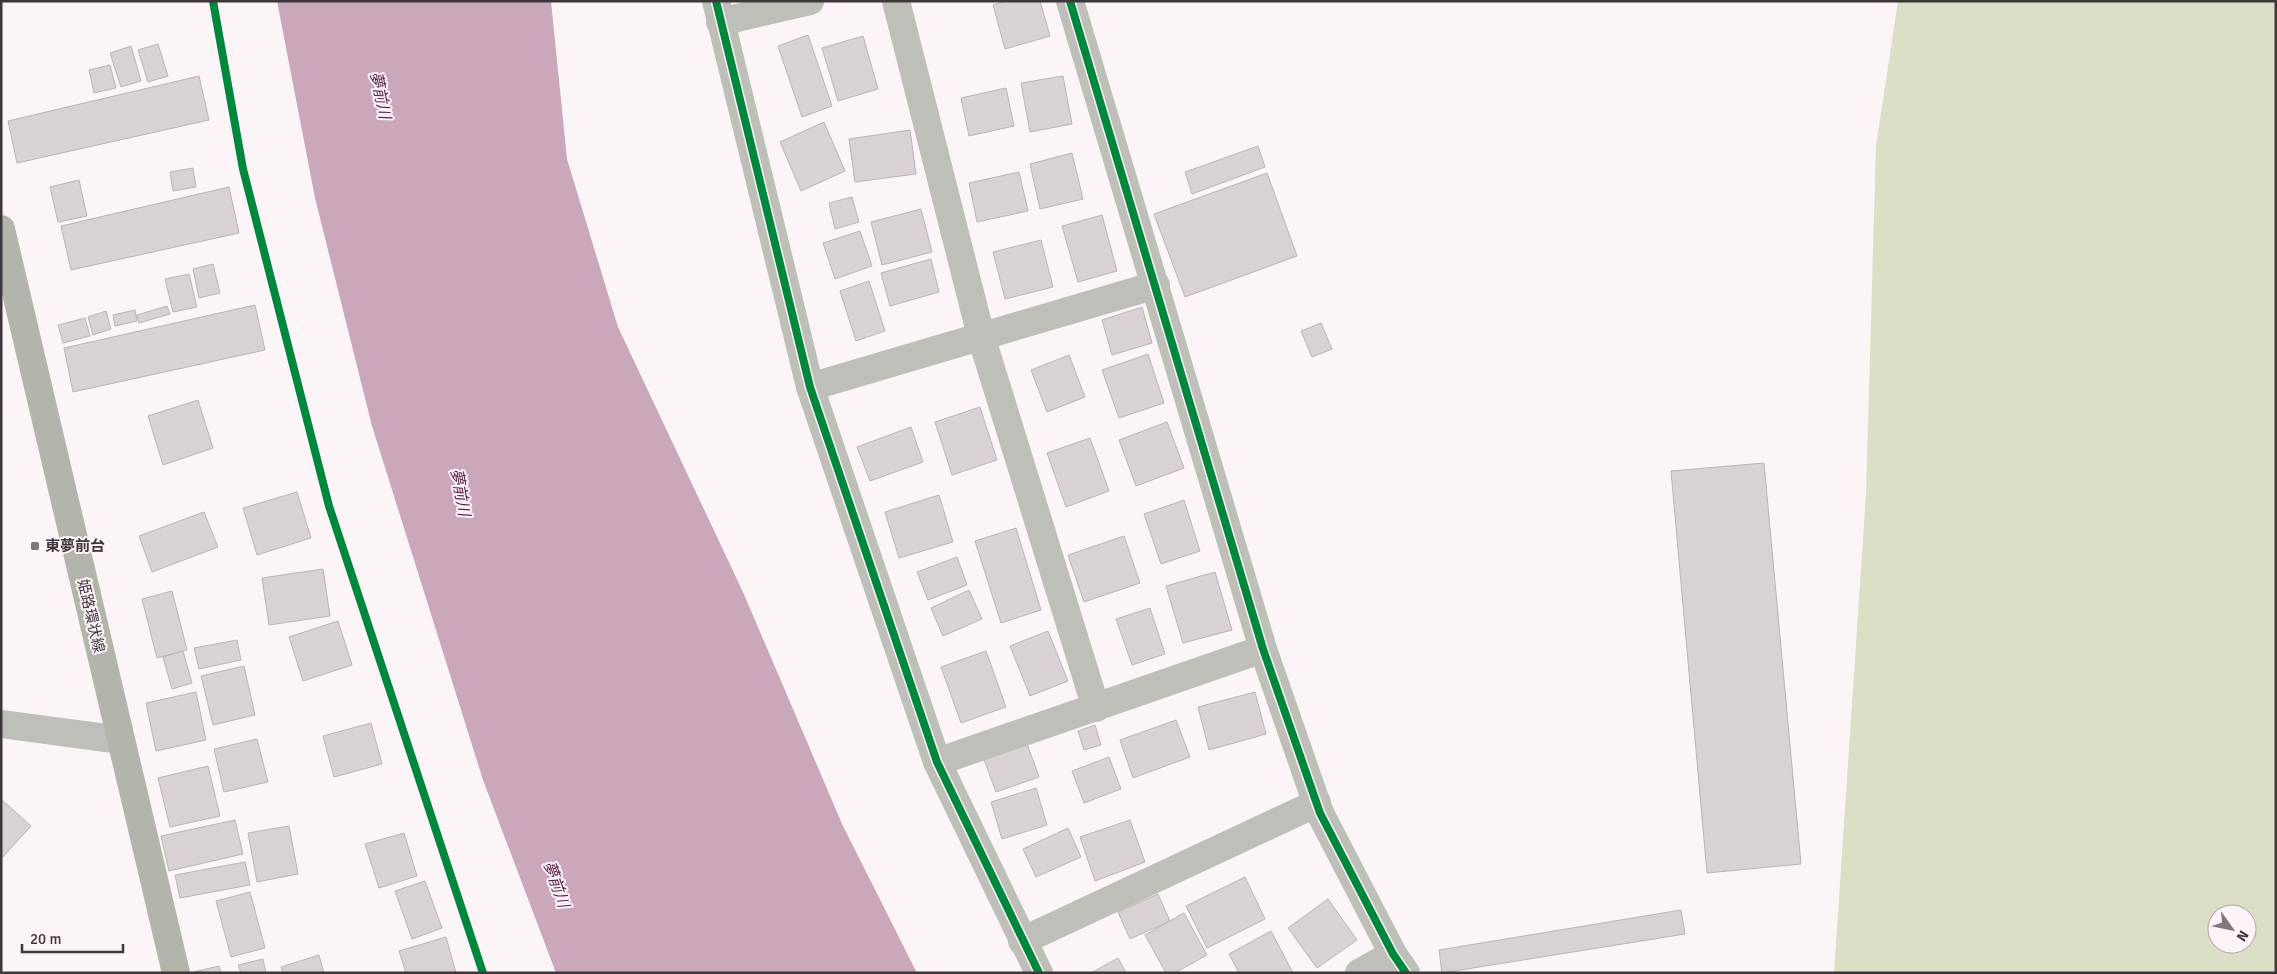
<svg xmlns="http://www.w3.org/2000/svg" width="2277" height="974" viewBox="0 0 2277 974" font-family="Signika,'Noto Sans JP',sans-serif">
<rect width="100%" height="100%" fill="#fbf5f8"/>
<path fill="#dcdfc6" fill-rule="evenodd" d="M1898,1H2276V973H1834L1866,494L1876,146ZM2217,914H2247V944H2217Z"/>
<polygon fill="#caa8ba" points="277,1 551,1 567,159 618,327 743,592 843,826 917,973 556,973 483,780 372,426 315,198"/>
<g fill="#d8d2d5" stroke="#b9b4b7">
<polygon points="1006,1 1040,1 1050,36 1005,49 993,5"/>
<polygon points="808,35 832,106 802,117 778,46"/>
<polygon points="863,36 878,89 838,101 822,48"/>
<polygon points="158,44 168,76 148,82 138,50"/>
<polygon points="131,46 141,81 121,87 110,53"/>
<polygon points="110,65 116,88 94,93 89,70"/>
<polygon points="199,76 209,120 17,163 8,121"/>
<polygon points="1063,76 1072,124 1030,132 1021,83"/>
<polygon points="1006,88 1014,126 969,136 961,98"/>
<polygon points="824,122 845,171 801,191 780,142"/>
<polygon points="910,130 916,174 855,182 849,139"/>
<polygon points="1258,146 1265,167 1192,194 1185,172"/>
<polygon points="1072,153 1083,199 1040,209 1030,164"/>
<polygon points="193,168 196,187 173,191 170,172"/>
<polygon points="1019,172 1028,211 977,222 969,183"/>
<polygon points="1267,173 1297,256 1185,297 1154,214"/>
<polygon points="79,180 87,216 58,222 50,187"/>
<polygon points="229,187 239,233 71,270 61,226"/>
<polygon points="852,197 859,222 835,229 829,203"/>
<polygon points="921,209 932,252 882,265 871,222"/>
<polygon points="1102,215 1117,271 1078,282 1062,226"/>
<polygon points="860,231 872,266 835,279 823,243"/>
<polygon points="1041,240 1053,287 1005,299 993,252"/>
<polygon points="931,259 939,292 890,306 881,273"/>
<polygon points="213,264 220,293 199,298 193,269"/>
<polygon points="189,274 197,307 173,312 165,279"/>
<polygon points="869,281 885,331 856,341 840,291"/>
<polygon points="255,305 265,350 73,392 64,348"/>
<polygon points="167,306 170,314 139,323 137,315"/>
<polygon points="1142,307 1152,343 1112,355 1102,320"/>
<polygon points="135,310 137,321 115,326 113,315"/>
<polygon points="106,311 111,329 93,335 88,317"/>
<polygon points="85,318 90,336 63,343 58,325"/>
<polygon points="1321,323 1332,349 1312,357 1301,331"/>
<polygon points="1148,354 1164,403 1119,418 1102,370"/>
<polygon points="1069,355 1085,397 1047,412 1031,370"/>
<polygon points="198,400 213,448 163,465 148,416"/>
<polygon points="980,407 997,460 952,475 935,422"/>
<polygon points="1167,422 1184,468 1136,486 1119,440"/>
<polygon points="911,427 923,462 870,481 857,447"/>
<polygon points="1090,438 1109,491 1066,507 1047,453"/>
<polygon points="1764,463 1801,864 1707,873 1671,471"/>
<polygon points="297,492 311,538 257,555 243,508"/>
<polygon points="939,495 953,542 899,558 885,512"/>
<polygon points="1184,500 1200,551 1161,564 1144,514"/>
<polygon points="204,512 218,547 152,572 139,536"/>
<polygon points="1016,528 1041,610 1001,623 975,541"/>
<polygon points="1124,536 1140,583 1084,602 1068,555"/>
<polygon points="957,557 967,585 928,600 917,572"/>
<polygon points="323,569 330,616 269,625 262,578"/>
<polygon points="1215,572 1232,630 1183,643 1166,586"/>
<polygon points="969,590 982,619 943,636 931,608"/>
<polygon points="172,591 187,650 157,658 142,599"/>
<polygon points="1150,608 1165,654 1132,665 1116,619"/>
<polygon points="338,621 352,665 303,681 289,637"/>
<polygon points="1048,631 1068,681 1030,696 1010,646"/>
<polygon points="237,640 241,660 199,669 194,648"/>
<polygon points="183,651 192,683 172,689 163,657"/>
<polygon points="986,651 1006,707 961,723 941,667"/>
<polygon points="244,666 255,715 213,725 201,676"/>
<polygon points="196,692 206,740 156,751 146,703"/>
<polygon points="1255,692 1266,734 1209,750 1198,707"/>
<polygon points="1176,720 1190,757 1133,778 1120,740"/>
<polygon points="371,723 382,764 334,777 323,736"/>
<polygon points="1095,725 1101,745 1084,750 1078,731"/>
<polygon points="1025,738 1039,777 996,792 982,754"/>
<polygon points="257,739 268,782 224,792 214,749"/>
<polygon points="1109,757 1121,789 1084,803 1072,771"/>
<polygon points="208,766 220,816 170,827 158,778"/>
<polygon points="1036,788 1047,825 1002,839 991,802"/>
<polygon points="1,799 31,826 1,859"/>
<polygon points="235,820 243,854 169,871 161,836"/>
<polygon points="1130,820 1145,862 1095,881 1080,837"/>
<polygon points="289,826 298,874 257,882 248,833"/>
<polygon points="1068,828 1081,857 1036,877 1023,849"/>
<polygon points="404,833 417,876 379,888 365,844"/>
<polygon points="245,862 250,885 180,898 175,875"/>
<polygon points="1245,877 1265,919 1207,948 1186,906"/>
<polygon points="425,881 442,928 412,939 395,891"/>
<polygon points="250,892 265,948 231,957 216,901"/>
<polygon points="1158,894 1170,921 1130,939 1118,912"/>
<polygon points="1328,899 1357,940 1317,968 1288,928"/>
<polygon points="1681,910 1685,934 1442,973 1439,950"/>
<polygon points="1184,913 1207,955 1175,973 1166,973 1145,935"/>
<polygon points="1271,931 1293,973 1239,973 1229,954"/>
<polygon points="446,937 456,973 406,973 399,951"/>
<polygon points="319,955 324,973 283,973 281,967"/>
<polygon points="1118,958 1126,973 1091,973"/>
<polygon points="263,959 266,973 241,973 238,965"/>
<polygon points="219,966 221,973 194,972"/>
</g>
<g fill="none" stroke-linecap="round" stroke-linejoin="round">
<g stroke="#bebfb9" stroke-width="28">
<polyline points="896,1 981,336 1096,708"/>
<polyline points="720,22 810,1"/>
<polyline points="810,387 1156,285"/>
<polyline points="1,724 121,740"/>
<polyline points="937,762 1263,649"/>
<polyline points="1022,941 1317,803"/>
<polyline points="1359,973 1393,954"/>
</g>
<g stroke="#bebfb9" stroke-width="28">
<polyline points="716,1 810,387 937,762 1039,973"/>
<polyline points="1070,1 1263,649 1320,813 1393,954 1406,973"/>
</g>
<polyline stroke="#b3b4ac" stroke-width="28" points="1,229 176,973"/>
<g stroke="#fdf3f8" stroke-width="11">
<g id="cycleway">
<polyline points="213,1 243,169 329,506 483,973"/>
<polyline points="716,1 810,387 937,762 1039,973"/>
<polyline points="1070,1 1263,649 1320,813 1393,954 1406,973"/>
</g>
</g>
<use href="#cycleway" stroke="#00873e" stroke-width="8"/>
</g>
<rect fill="#80797c" stroke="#fdf3f8" stroke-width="2" x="30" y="541" width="10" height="10" rx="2.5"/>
<g text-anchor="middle" stroke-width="4" stroke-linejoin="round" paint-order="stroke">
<g font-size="15" font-weight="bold" fill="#3d363a" stroke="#fdf3f8" text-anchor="start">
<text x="45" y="551">東夢前台</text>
</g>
<g font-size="15" fill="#3d363a" stroke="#fdf3f8">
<text transform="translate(91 616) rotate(77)" y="5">姫路環状線</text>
</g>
<g font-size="16" font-style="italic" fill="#5b2345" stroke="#fdf3f8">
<text transform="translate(381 95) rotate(78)" y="6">夢前川</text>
<text transform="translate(461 492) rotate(80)" y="6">夢前川</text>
<text transform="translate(557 884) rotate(71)" y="6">夢前川</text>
</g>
</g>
<rect width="2277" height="974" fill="none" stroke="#3d363a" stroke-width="5"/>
<g transform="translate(2232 929) rotate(123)"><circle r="24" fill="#fdf3f8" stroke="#b0a7ac"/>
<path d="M0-4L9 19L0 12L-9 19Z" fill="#80797c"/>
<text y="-8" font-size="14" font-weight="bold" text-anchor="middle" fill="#3d363a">N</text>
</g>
<path d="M22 944v8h101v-8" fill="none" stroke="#3d363a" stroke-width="2.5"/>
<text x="30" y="944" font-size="15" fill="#3d363a" stroke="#fdf3f8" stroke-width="4" paint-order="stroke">20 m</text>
</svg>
